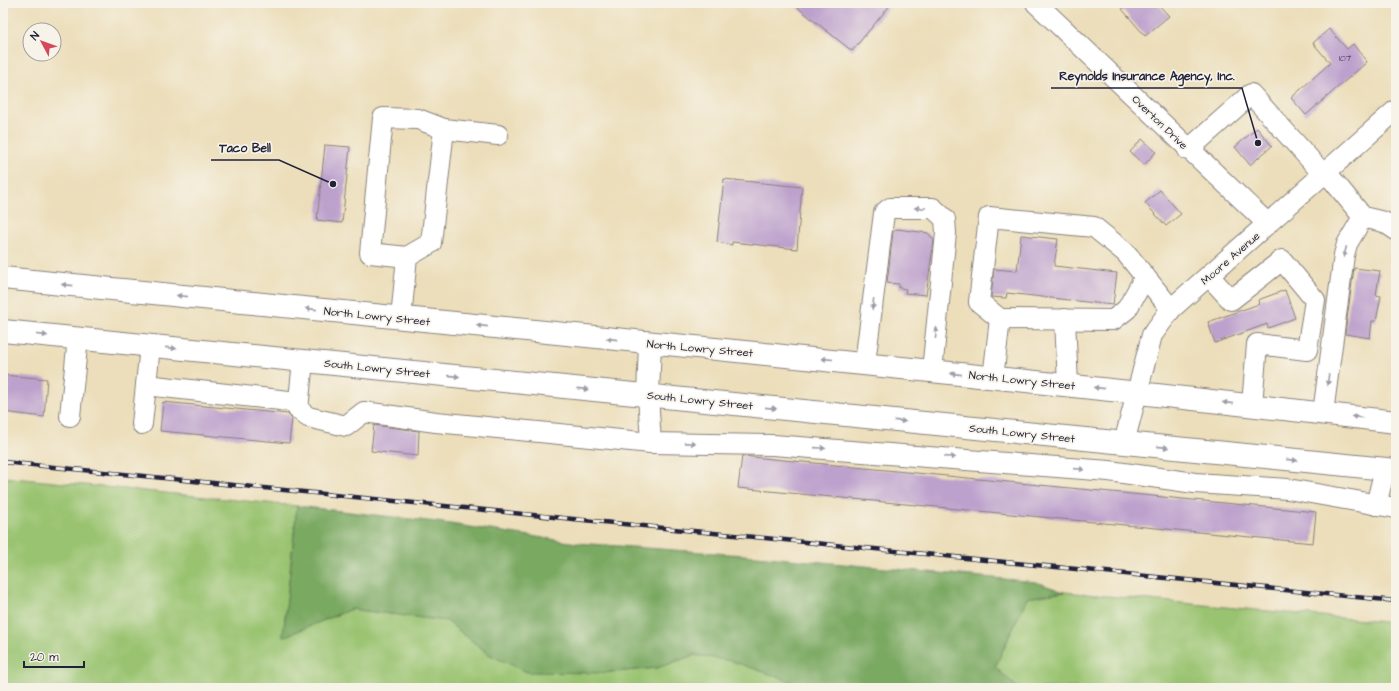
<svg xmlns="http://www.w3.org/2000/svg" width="1399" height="691" viewBox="0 0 1399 691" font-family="'Architects Daughter',sans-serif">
<rect width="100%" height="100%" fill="#f7f3e8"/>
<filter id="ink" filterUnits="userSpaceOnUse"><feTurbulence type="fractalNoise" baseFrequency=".025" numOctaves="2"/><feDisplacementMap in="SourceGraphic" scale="8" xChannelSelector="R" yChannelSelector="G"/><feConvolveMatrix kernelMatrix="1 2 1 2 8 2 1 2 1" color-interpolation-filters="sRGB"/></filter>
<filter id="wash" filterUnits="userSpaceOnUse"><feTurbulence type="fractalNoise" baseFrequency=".012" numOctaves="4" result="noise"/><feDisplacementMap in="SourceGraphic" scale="16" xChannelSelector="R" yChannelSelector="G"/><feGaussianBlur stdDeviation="0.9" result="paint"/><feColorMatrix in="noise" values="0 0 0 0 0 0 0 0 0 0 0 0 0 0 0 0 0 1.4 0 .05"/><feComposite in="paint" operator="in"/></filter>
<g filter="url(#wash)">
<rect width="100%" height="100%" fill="#ecdeba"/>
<g fill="#99c370" stroke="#5e7256">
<polygon points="3,477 297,506 283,637 351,609 447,621 490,655 602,673 657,668 694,655 738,661 809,688 3,688"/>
<polygon points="1064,592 1396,623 1396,688 1018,688 995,667 1027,598"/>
</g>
<polygon fill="#7aa962" stroke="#4e664e" points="297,506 437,522 577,543 757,556 1036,582 1064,592 1027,598 995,667 1018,688 809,688 732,661 694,655 657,668 602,673 527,672 490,655 447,621 351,609 283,637"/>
<g id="blocks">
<g fill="#bda1cd">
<polygon points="792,3 892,3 852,51"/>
<polygon points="1130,3 1157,3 1169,16 1145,36 1122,9"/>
<polygon points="1329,29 1347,49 1353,44 1367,62 1306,115 1291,98 1330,63 1313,43"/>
<polygon points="1257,128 1272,146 1250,165 1235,147"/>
<polygon points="1142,139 1156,152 1144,165 1130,152"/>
<polygon points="325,145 350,147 342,223 317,220"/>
<polygon points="724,179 802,187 797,249 732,242 732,245 717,242"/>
<polygon points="1160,190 1181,214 1166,226 1145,203"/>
<polygon points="897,229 928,233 934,240 926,295 905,293 906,289 899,288 899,284 887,283 893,232"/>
<polygon points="1021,235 1058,239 1054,266 1117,273 1113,305 1007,293 1006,298 991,297 994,269 1017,271"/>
<polygon points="1354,268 1380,271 1376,295 1381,296 1376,321 1372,321 1370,338 1345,334"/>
<polygon points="1285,290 1295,318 1268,328 1267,324 1215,343 1208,322 1259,304 1258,300"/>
<polygon points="3,375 47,379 44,417 3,412"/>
<polygon points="163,402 288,414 292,419 289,443 160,431"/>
<polygon points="374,425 419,431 418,456 371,451"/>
<polygon points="742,456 1316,512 1313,543 738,488"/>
</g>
</g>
</g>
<g filter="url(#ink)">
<use href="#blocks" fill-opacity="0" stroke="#87807a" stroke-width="1"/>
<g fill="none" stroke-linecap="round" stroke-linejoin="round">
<g stroke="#87807a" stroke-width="22">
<g id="minor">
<polyline points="1036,3 1268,224"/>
<polyline points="444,129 498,135"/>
<polyline points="1188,150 1251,94 1324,175"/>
<polyline points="1326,172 1363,217 1384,222 1396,230"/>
<polyline points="1209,276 1231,300 1282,260 1315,300 1307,350 1257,344 1252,405"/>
<polyline points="401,318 407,257 431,243 444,129 418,119 383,118 370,253 407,257"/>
<polyline points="1000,319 1113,320 1127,309 1145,277"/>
<polyline points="1065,319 1068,385"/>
<polyline points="303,361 298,409 308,417 346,426 364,412 436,422 651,443 773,445 1109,471 1195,483 1288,489 1396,508"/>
<polyline points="865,363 884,213 890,208 933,208 945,219 946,233 932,371"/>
<polyline points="993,378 1000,319 979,302 989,217 1094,227 1126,253 1171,309"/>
<polyline points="146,385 298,402"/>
<polyline points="648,395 651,443"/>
<polyline points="1323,413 1344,255 1347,244 1363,217"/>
<polyline points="70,416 78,338"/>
<polyline points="142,424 150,346"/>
<polyline points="1124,443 1152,335 1171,309 1396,110"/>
<polyline points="1376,505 1385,469"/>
</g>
</g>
<g stroke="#87807a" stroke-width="24">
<g id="major">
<path d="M3,278C467,325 932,368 1396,422"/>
<polyline points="3,331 1396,470"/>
<polyline points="648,395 650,343"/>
</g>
</g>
<use href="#minor" stroke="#fff" stroke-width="20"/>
<use href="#major" stroke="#fff" stroke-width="22"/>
<g stroke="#22223b" stroke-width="4.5">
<polyline id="rail" points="3,462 1396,601"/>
</g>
<use href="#rail" stroke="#f7f3e8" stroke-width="3" stroke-dasharray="9" stroke-linecap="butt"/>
</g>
<defs><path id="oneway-solid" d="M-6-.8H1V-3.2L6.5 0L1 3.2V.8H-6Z"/></defs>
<g fill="#9c9ca7">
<use href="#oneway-solid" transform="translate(920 208) rotate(180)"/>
<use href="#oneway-solid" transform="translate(1345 252) rotate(105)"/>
<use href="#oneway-solid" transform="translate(67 285) rotate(-174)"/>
<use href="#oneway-solid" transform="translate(182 296) rotate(-174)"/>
<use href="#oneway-solid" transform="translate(873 304) rotate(97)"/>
<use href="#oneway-solid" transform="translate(311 309) rotate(-174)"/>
<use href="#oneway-solid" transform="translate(482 326) rotate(-174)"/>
<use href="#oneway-solid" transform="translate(936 333) rotate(-84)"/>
<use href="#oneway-solid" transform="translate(42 335) rotate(6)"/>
<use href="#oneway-solid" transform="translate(612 339) rotate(-174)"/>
<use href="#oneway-solid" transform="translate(171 348) rotate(6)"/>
<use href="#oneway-solid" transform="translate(827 359) rotate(-175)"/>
<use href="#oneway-solid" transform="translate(956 374) rotate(-174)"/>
<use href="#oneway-solid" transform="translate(454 376) rotate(6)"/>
<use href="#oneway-solid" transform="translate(1328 380) rotate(97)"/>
<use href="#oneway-solid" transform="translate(1099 388) rotate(-174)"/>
<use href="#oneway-solid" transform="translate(583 389) rotate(6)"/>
<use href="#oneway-solid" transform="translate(1228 403) rotate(-173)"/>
<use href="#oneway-solid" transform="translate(771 408) rotate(6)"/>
<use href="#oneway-solid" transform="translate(1357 417) rotate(-173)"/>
<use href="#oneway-solid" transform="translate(900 421) rotate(6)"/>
<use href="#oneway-solid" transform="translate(690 443) rotate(1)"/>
<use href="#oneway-solid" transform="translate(1163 447) rotate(6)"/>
<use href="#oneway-solid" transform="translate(820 448) rotate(4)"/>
<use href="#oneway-solid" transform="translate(950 457) rotate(4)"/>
<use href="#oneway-solid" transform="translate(1292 460) rotate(6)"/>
<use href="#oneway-solid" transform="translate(1079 469) rotate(4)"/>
</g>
</g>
<g text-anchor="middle" stroke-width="3.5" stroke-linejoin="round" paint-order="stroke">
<g font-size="9" fill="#494260">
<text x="1345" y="61">107</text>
</g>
<g font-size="11" fill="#22223b" stroke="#f7f3e8">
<text transform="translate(1160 122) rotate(44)" y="4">Overton Drive</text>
<text transform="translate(1230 258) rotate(-41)" y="4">Moore Avenue</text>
<text transform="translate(377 316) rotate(6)" y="4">North Lowry Street</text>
<text transform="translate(700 348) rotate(5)" y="4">North Lowry Street</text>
<text transform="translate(377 368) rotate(6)" y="4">South Lowry Street</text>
<text transform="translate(1022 380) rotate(6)" y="4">North Lowry Street</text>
<text transform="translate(700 400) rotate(6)" y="4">South Lowry Street</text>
<text transform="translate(1022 433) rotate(6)" y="4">South Lowry Street</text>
</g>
</g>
<path fill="none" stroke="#22223b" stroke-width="1.5" d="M1258 143L1242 88H1051M333 184L279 160H211"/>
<g fill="#22223b" stroke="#f7f3e8" stroke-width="1.5">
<circle cx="1258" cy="143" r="4"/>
<circle cx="333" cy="184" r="4"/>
</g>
<g font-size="12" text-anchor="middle" font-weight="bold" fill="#22223b" stroke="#f7f3e8" stroke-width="3.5" stroke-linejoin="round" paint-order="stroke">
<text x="1147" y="80">Reynolds Insurance Agency, Inc.</text>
<text x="245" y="152">Taco Bell</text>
</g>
<rect width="1399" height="691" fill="none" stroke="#f7f3e8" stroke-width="16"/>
<g transform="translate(42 42) rotate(311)"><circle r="19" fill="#f7f3e8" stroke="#a29fa3"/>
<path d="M0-3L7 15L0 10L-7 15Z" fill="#d1495b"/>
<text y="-6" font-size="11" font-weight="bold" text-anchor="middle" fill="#22223b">N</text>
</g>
<path d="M24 661v6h60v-6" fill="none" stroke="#22223b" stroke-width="2"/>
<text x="30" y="661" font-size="12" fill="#22223b" stroke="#f7f3e8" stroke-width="3" paint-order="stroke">20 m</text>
</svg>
